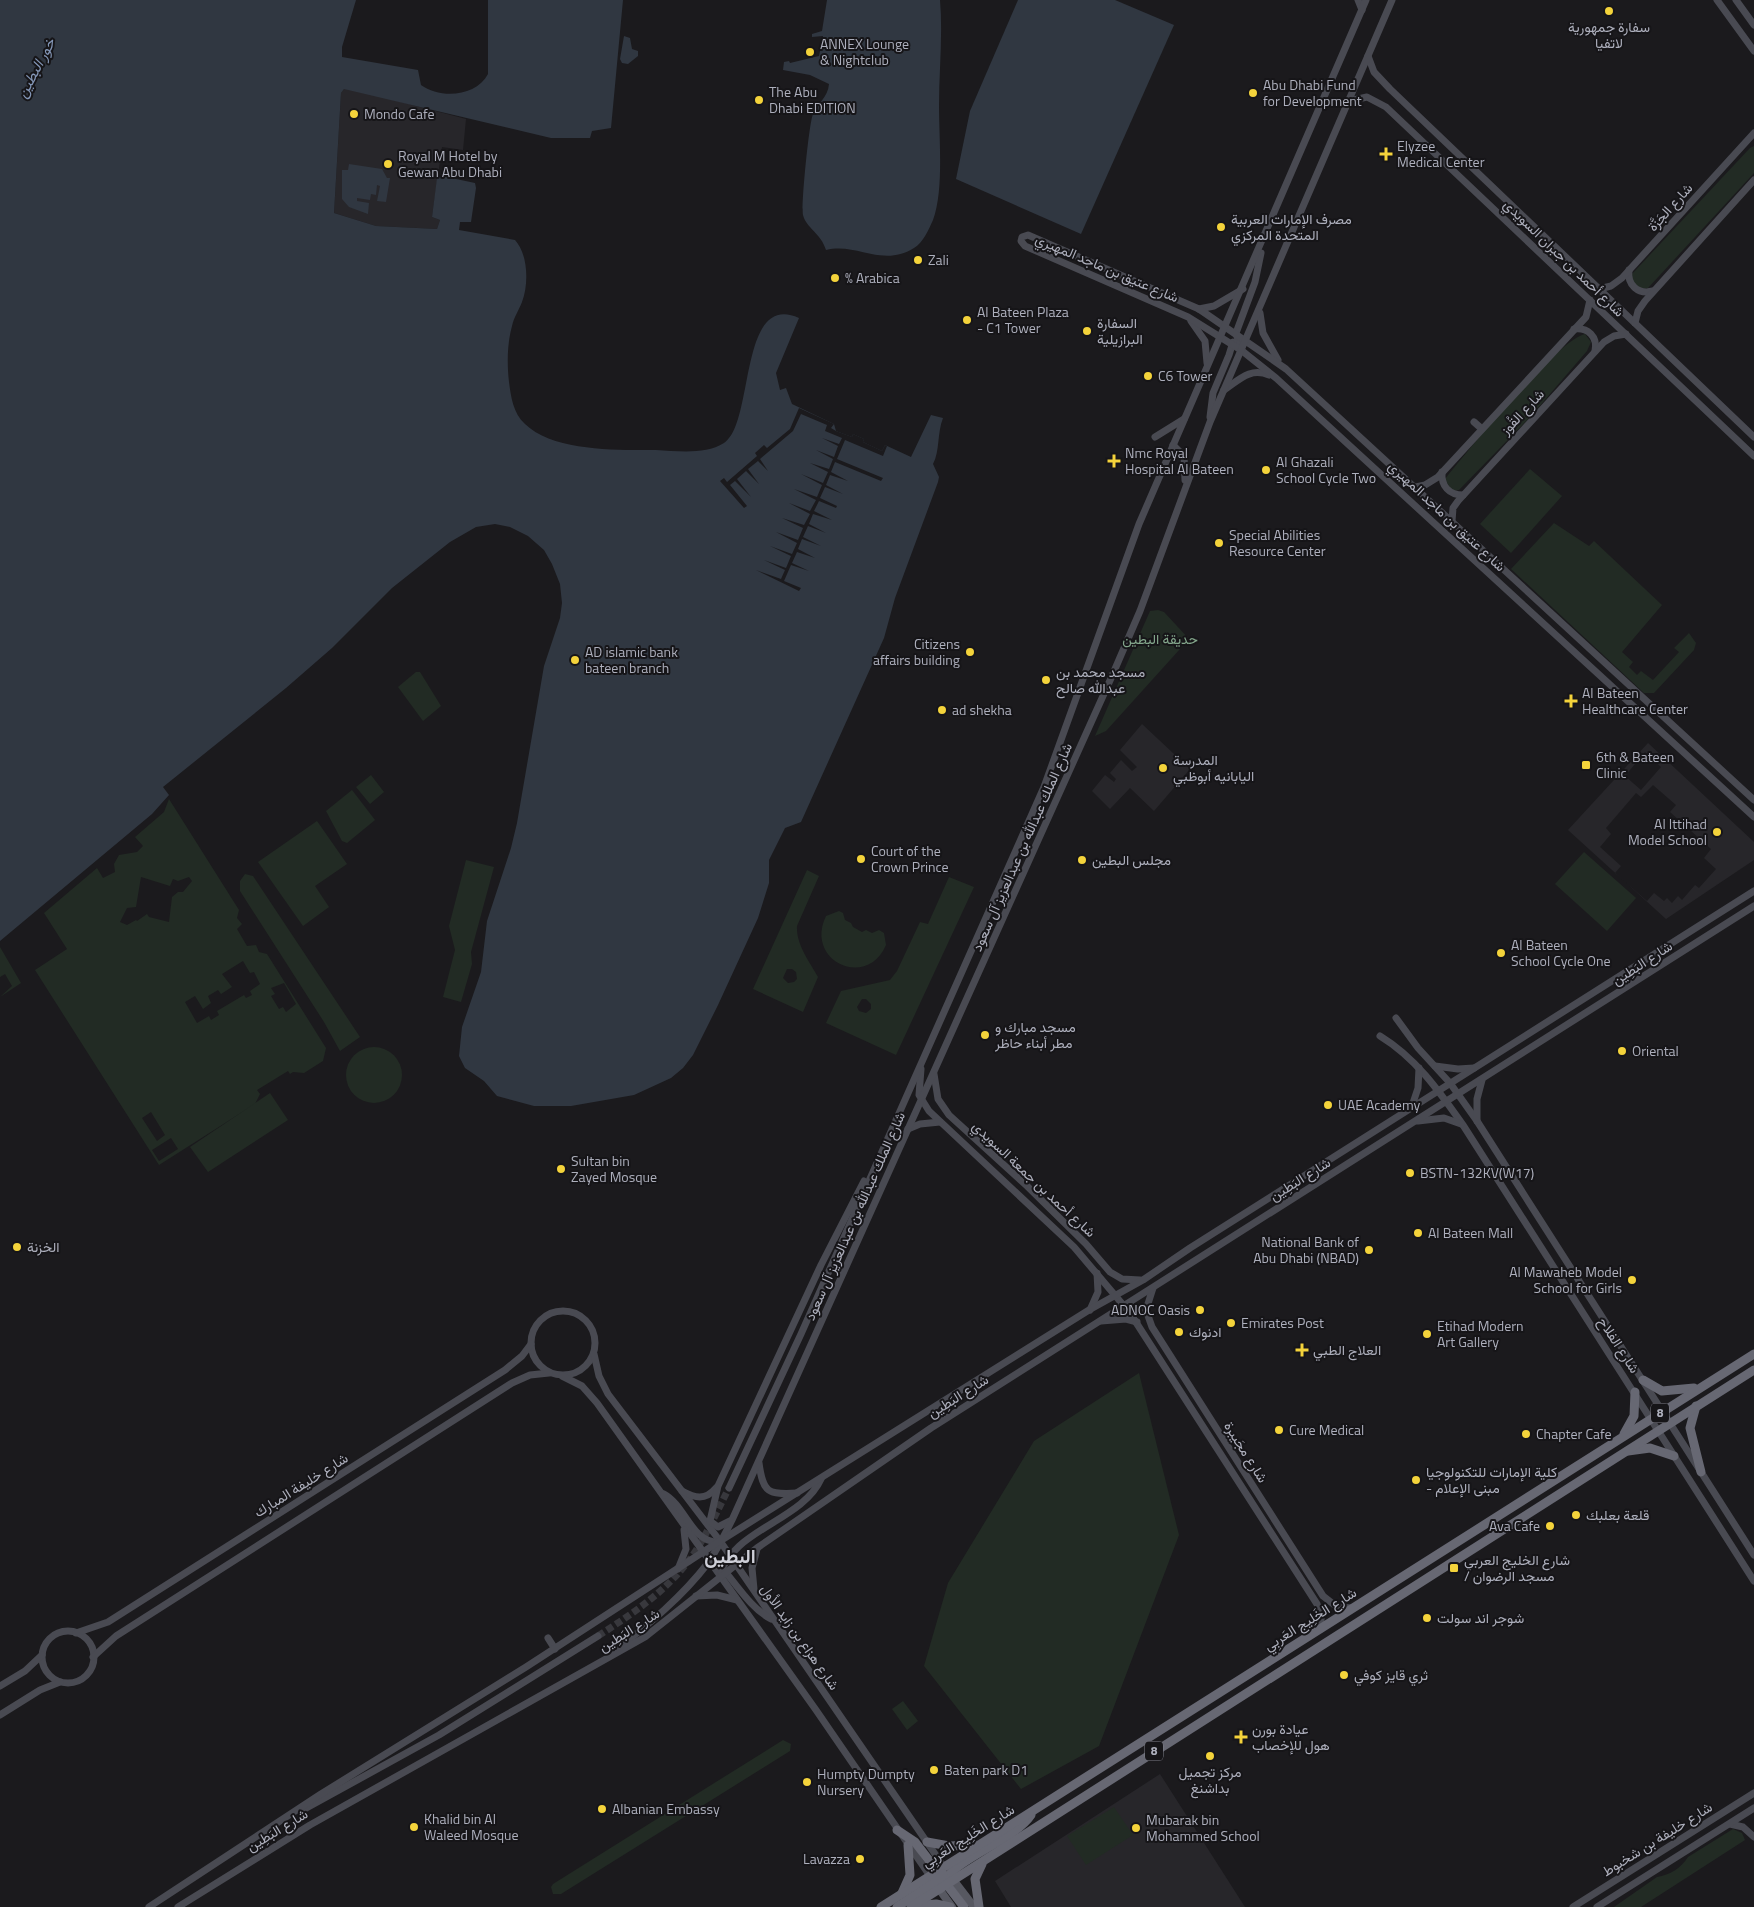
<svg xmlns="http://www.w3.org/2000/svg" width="1754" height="1907" viewBox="0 0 1754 1907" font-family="'Titillium Web',Vazirmatn,sans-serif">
<rect width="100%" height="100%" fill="#1b1a1d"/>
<g fill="#27262a" fill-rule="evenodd">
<polygon points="348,88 466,119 463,150 442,147 432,217 440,220 437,229 376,226 334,213 341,93 344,89"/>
<polygon points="1142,724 1190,769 1154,811 1130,788 1110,809 1092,791 1105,775 1114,782 1116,779 1110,773 1121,760 1132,771 1137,767 1120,750"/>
<path d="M1648,743L1754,842V860L1666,919L1568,830ZM1645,752L1661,767L1641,790L1625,776ZM1653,785L1676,805L1670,812L1711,849L1704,858L1716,869L1699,888L1695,885L1682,900L1678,896L1672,903L1667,898L1664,901L1654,893L1647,901L1615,873L1621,866L1600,847L1611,834L1606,828L1636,793L1641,797Z"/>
<polygon points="1160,1774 1245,1907 1011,1907 995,1881"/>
</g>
<g fill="#222b24" fill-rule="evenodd">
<polygon points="1754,146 1754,173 1648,288 1642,289 1633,287 1632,274 1750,148"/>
<path d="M1585,334L1591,342L1587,351L1531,416L1459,490L1452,491L1445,479C1467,452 1557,340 1585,334Z"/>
<polygon points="1530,469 1562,496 1511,553 1480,524"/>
<polygon points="1554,523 1589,546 1594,541 1662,605 1622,652 1633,662 1629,667 1637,675 1641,671 1653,680 1679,652 1674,648 1689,633 1696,643 1694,650 1654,693 1644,693 1511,569"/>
<polygon points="1158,610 1164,612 1189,639 1106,731 1095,736 1150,611"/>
<polygon points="416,672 420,672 441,706 423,721 398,687"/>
<polygon points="371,775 384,792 370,804 356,787"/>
<polygon points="352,790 375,820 347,843 342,841 326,811"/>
<path d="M169,799L239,910L237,918L242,924L237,929L247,946L256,945L259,952L267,954L326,1048L323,1061L304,1073L293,1072L290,1074L288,1071L257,1090L260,1094L255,1104L159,1165L35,970L67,949L44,913L97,868L103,878L115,872L114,864L119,855L137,852L143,846L135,837L164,812ZM141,877L170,886L173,879L178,881L189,877L192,881L183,892H178L172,897L169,922L149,917L147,914L137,921L136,920L127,925L120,922L127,908L136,907ZM243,961L250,973L254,972L260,984L250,991L252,995L246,998L244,995L217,1011L219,1015L211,1020L209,1016L197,1023L185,1002L195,996L203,1009L211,1003L208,996L218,990L221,994L232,987L222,974ZM284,983L296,1004L286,1012L283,1007L279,1009L271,996L275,994L271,988ZM151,1112L165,1135L157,1141L142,1118ZM171,1138L178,1149L159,1161L152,1150Z"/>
<polygon points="317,821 347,864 315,886 329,907 303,926 258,862"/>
<polygon points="1584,852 1636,898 1607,931 1555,884"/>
<polygon points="466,860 494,867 471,952 472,964 461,1002 443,997 455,950 449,926"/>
<path d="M807,870L819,876L797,926C796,945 810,962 818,977L803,1012L753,989ZM792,969L796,972L797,979L794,982L788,983L783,978L787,969Z"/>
<polygon points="245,874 253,876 360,1037 340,1051 324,1022 240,891 240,881"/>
<path d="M949,877L974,887L896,1055L826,1023L841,991L890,980L897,971L920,922L928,924ZM862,999H866L871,1004V1009L866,1013L859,1011L857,1007Z"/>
<path d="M839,911L843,913L845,920L851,923L853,927L862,932L866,930L872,933L879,930L884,933L886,945C867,990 804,961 826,916Z"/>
<polygon points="0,947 21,983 0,997 12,986 5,974 0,977"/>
<circle cx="374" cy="1075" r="28"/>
<polygon points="270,1093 288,1120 208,1172 190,1147"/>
<polygon points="1139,1373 1179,1535 1099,1746 1021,1789 924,1666 948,1583 1034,1441"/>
<polygon points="903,1701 918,1721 907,1730 892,1709"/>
<polygon points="783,1740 791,1744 790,1751 561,1894 553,1894 551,1887 553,1884"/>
<polygon points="1114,1807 1133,1835 1086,1865 1067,1836"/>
<path d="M1733,1829L1742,1833L1745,1840L1641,1907H1614L1657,1877C1670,1875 1681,1868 1688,1857Z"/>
</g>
<g fill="#303741">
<path d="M0,0H356L342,47V57L418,70L421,85C440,99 476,97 488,74V0H623L611,128L592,131L590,138H551L344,89L341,93L334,213L376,226L437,229L440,220L432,217L437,178L442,176L475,183L476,188L471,222H460L459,230L515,240C528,254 529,284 522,302C519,310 514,317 512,326C507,344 507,364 509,382C511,397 513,413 525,424C554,452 619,450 656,450C677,451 705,455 724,443C755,423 738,291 799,318L776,373L780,390L786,388L792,404L834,424L836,431L852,437L853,434L864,439L863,442L882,451L885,445L911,457L931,415L943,418C937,433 940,451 933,464L939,477L938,482L895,598L884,638L801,822L785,828L769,860V883L758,918L718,1005L693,1055L683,1068L671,1078L634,1095L571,1106H534L497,1096L484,1081L465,1068L459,1056L462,1027L481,972L487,921L511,848L517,823L544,666L560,618L562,603L560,584L552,564L544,550L528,536L510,527L495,524L476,527L450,542L392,588L332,648L286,688L163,787L169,795L152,814L0,941Z"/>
<path d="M827,0H940C943,35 939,71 939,106C939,139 944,190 933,220C929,229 923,243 914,248C882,268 857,242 826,250C821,233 806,228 803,215C801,206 809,123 813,114C817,103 828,98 829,84L810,75L783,70L784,62L789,61L790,63L819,56L823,36L812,37V34L822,31Z"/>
<polygon points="1018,0 1115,0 1174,25 1081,234 956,179 970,111"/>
<polygon points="624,36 630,38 632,49 638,51 638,56 628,64 622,63 620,59"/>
<polygon points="349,164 382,169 387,178 390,178 386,202 377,201 380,186 377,185 376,195 371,194 370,200 357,198 357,201 369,203 368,214 349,207 342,199 342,170 348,170"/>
</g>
<polygon fill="#1b1a1d" points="799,408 834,424 831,428 836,431 852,437 853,434 864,439 863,442 882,451 885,445 887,446 883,456 845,440 837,459 883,478 881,481 835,462 831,472 848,481 830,475 826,485 843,494 825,487 820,498 837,506 836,508 819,501 814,511 832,520 813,514 809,524 826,533 808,526 803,537 821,546 802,539 798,549 815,558 797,552 792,563 809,571 791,565 784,581 801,588 799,591 756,570 781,579 785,570 764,560 786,568 791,556 770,546 792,554 797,543 776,532 798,540 803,528 782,518 804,525 810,514 789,503 810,511 816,500 794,489 817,497 822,485 801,474 823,483 828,472 810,463 829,469 833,459 816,450 834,457 838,446 822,438 839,444 842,438 825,431 827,425 801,414 793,431 760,459 768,471 758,461 748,469 759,484 746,471 737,479 751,497 735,481 730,485 747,506 744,508 720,481 724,478 727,482 757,456 755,453 764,445 767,448 790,429"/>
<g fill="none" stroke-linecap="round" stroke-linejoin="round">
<path stroke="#38383d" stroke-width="7" stroke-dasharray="7 3.5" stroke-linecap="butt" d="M598,1636C635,1612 670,1589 695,1552C708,1532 718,1509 729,1488"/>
<g stroke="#494a52" stroke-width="7">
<polyline points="1358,0 1362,10"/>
<polyline points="1717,0 1754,51"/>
<polyline points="1736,0 1754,25"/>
<polyline points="1368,56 1374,72 1390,89 1754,437"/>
<polyline points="1349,101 1367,97 1386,107 1754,456"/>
<path d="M1629,270C1627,285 1638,295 1653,291"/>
<polyline points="1599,289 1611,286 1622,278 1754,133"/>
<polyline points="1199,309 1214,306 1243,289"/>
<polyline points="1260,313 1263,333 1278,360"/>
<polyline points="1191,321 1205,341 1207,363"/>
<polyline points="1635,323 1638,311 1645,301 1754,180"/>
<path d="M1574,329C1588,327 1598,337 1595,351"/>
<polyline points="1241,350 1236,333 1255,282 1261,253"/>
<path d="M1224,390C1239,380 1250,367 1269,375"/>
<polyline points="1210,417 1213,393 1229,355 1233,342"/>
<polyline points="1474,422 1482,429"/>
<polyline points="1155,437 1184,419"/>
<polyline points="1173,445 1184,456 1185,480"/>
<path d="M1442,472C1441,486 1449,495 1463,495"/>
<polyline points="1416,487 1425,485 1438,477 1586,317 1590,300"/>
<polyline points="1452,521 1453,508 1458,501 1604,342 1614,336 1626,334"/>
<polyline points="1754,800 1286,369 1199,309 1028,235 1022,237 1021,241 1025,246 1188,317 1241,350 1276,378 1754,817"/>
<polyline points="1396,1018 1418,1048 1450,1083 1477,1121 1754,1555"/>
<path d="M1380,1036C1416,1058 1439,1091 1463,1125L1754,1581"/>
<polyline points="1435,1066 1458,1069 1474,1068"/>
<polyline points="921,1069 919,1095 929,1111 1074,1247 1130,1313 1317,1604 1321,1615 1321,1629"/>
<polyline points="934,1074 938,1099 949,1115 1027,1186 1086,1244 1110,1272 1122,1279 1140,1280"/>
<polyline points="1412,1106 1418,1088 1419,1068"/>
<polyline points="1418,1121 1444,1118 1461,1124"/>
<polyline points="1477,1121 1477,1099 1482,1080"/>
<polyline points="908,1129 920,1124 940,1122"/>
<polyline points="1153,1288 1146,1310 1152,1327 1323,1596 1337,1607 1353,1608"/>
<polyline points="1090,1310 1098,1292 1097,1273"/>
<circle cx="563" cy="1343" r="32"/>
<polyline points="1101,1321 1126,1319 1137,1322"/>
<polyline points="594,1354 599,1376 608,1394 720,1541 944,1867"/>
<polyline points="562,1376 582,1386 597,1403 816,1710 930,1876"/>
<path d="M759,1463C763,1493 768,1495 797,1493"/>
<polyline points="729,1488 801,1334 1044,787 1139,524 1366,0"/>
<path d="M682,1491C695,1498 705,1501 716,1488"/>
<path d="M664,1494C686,1506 691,1543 719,1542"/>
<polyline points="730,1521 718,1527 710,1521 718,1486 821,1265 864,1181"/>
<path d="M712,1557C732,1576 747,1606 771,1619"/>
<polyline points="678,1569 686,1549 684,1530"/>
<path d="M720,1576C731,1530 802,1521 821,1479"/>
<polyline points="754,1589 752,1568 757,1549"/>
<polyline points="696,1596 717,1595 737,1600"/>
<circle cx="68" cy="1657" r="26"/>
<polyline points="76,1633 108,1622 505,1370 522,1356 531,1344"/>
<polyline points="548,1638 555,1649"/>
<path d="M616,1650C649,1624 682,1597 708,1563C717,1550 725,1534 732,1520L1112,676L1140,611L1210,422L1392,0"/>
<polyline points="93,1657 116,1636 512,1383 530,1375 549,1373"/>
<polyline points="0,1686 25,1671 42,1655"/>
<polyline points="0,1715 40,1690 60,1682"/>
<polyline points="301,1811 439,1735 598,1636"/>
<polyline points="1730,1824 1743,1827 1754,1837"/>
<polyline points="149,1907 321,1794 526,1667 720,1541 1089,1310 1143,1280 1190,1248 1754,891"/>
<polyline points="178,1907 310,1825 645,1637 757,1548 931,1428 1754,906"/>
<polyline points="1573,1907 1754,1793"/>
<polyline points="1597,1907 1754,1808"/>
</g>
<g stroke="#575861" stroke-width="8">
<polyline points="951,1877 974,1907"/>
<polyline points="937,1886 952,1907"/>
</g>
<g stroke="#676873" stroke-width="9">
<polyline points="1643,1380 1662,1391 1694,1388"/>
<polyline points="1696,1406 1690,1428 1701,1472"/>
<polyline points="1624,1434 1634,1416 1635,1392"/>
<polyline points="1628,1451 1650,1448 1674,1456"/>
<polyline points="897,1830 915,1842 941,1876"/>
<polyline points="927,1842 949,1846 975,1845"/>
<polyline points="944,1881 964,1907"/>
<path d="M940,1889C949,1859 1012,1843 1031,1815"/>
<polyline points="902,1893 910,1875 908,1845"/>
<polyline points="915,1906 936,1904 950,1907"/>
<polyline points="881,1907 1754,1354"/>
<polyline points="897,1907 940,1879 943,1874"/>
<polyline points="911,1907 1754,1370"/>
<polyline points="979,1907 975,1879 982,1864"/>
</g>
</g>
<g fill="#f4d33b" stroke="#161518" stroke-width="2">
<circle cx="1609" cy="11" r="5"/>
<circle cx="810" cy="52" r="5"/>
<circle cx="1253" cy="93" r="5"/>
<circle cx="759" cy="100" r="5"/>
<circle cx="354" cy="114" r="5"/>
<path d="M1383.5 146.5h5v5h5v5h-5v5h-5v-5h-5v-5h5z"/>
<circle cx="388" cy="164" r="5"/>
<circle cx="1221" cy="227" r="5"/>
<circle cx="918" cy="260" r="5"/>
<circle cx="835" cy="278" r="5"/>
<circle cx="967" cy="320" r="5"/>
<circle cx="1087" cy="331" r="5"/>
<circle cx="1148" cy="376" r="5"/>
<path d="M1111.5 453.5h5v5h5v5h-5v5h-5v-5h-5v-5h5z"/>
<circle cx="1266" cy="470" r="5"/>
<circle cx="1219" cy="543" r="5"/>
<circle cx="970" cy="652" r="5"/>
<circle cx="575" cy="660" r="5"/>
<circle cx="1046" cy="680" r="5"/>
<path d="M1568.5 693.5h5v5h5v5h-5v5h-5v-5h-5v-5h5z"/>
<circle cx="942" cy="710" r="5"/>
<rect x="1581" y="760" width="10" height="10" rx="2.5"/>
<circle cx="1163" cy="768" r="5"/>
<circle cx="1717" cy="832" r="5"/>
<circle cx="861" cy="859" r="5"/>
<circle cx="1082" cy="860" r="5"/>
<circle cx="1501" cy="953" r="5"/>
<circle cx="985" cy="1035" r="5"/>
<circle cx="1622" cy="1051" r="5"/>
<circle cx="1328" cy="1105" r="5"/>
<circle cx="561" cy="1169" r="5"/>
<circle cx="1410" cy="1173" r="5"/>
<circle cx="1418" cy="1233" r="5"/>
<circle cx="17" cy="1247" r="5"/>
<circle cx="1369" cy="1250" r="5"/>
<circle cx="1632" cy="1280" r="5"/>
<circle cx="1200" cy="1310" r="5"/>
<circle cx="1231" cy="1323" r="5"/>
<circle cx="1179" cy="1332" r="5"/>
<circle cx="1427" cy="1334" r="5"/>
<path d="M1299.5 1342.5h5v5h5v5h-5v5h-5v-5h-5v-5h5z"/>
<circle cx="1279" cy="1430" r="5"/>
<circle cx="1526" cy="1434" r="5"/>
<circle cx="1416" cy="1480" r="5"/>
<circle cx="1576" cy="1515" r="5"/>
<circle cx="1550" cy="1526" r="5"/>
<rect x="1449" y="1563" width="10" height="10" rx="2.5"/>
<circle cx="1427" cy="1618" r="5"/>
<circle cx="1344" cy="1675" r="5"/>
<path d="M1238.5 1729.5h5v5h5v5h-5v5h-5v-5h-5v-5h5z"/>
<circle cx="1210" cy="1756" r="5"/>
<circle cx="934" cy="1770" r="5"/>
<circle cx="807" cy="1782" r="5"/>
<circle cx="602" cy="1809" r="5"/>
<circle cx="414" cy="1827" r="5"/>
<circle cx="1136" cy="1828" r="5"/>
<circle cx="860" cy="1859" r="5"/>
</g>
<g text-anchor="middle" stroke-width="4" stroke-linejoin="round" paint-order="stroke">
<g fill="#161518" stroke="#80818b" stroke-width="1">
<rect x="1651" y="1403.5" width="18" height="19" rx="4"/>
<rect x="1145" y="1741.5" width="18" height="19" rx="4"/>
</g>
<g font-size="12" font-weight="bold" fill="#adafbc">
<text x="1660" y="1417">8</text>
<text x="1154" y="1755">8</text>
</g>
<g font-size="14" fill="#adafbc" stroke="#161518" text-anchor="start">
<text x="1609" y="32" text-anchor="middle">سفارة جمهورية<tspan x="1609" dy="16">لاتفيا</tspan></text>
<text x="820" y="49">ANNEX Lounge<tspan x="820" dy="16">&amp; Nightclub</tspan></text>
<text x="1263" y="90">Abu Dhabi Fund<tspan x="1263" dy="16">for Development</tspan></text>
<text x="769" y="97">The Abu<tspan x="769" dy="16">Dhabi EDITION</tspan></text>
<text x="364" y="119">Mondo Cafe</text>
<text x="1397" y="151">Elyzee<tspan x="1397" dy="16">Medical Center</tspan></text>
<text x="398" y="161">Royal M Hotel by<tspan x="398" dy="16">Gewan Abu Dhabi</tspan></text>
<text x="1231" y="224">مصرف الإمارات العربية<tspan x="1231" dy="16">المتحدة المركزي</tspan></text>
<text x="928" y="265">Zali</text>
<text x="845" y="283">% Arabica</text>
<text x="977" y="317">Al Bateen Plaza<tspan x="977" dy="16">- C1 Tower</tspan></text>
<text x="1097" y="328">السفارة<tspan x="1097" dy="16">البرازيلية</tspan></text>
<text x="1158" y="381">C6 Tower</text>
<text x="1125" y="458">Nmc Royal<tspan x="1125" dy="16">Hospital Al Bateen</tspan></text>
<text x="1276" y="467">Al Ghazali<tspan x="1276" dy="16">School Cycle Two</tspan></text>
<text x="1229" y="540">Special Abilities<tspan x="1229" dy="16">Resource Center</tspan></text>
<text x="960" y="649" text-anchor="end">Citizens<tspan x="960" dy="16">affairs building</tspan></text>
<text x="585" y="657">AD islamic bank<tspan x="585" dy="16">bateen branch</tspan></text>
<text x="1056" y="677">مسجد محمد بن<tspan x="1056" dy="16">عبدالله صالح</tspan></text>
<text x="1582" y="698">Al Bateen<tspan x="1582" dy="16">Healthcare Center</tspan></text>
<text x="952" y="715">ad shekha</text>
<text x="1596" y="762">6th &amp; Bateen<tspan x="1596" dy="16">Clinic</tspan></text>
<text x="1173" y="765">المدرسة<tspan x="1173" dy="16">اليابانيه أبوظبي</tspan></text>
<text x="1707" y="829" text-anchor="end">Al Ittihad<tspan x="1707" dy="16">Model School</tspan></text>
<text x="871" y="856">Court of the<tspan x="871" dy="16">Crown Prince</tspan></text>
<text x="1092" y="865">مجلس البطين</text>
<text x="1511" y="950">Al Bateen<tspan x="1511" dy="16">School Cycle One</tspan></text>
<text x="995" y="1032">مسجد مبارك و<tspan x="995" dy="16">مطر أبناء حاظر</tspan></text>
<text x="1632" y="1056">Oriental</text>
<text x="1338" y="1110">UAE Academy</text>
<text x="571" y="1166">Sultan bin<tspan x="571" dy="16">Zayed Mosque</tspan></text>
<text x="1420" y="1178">BSTN-132KV(W17)</text>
<text x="1428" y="1238">Al Bateen Mall</text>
<text x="1359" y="1247" text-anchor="end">National Bank of<tspan x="1359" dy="16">Abu Dhabi (NBAD)</tspan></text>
<text x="27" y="1252">الخزنة</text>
<text x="1622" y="1277" text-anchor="end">Al Mawaheb Model<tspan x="1622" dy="16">School for Girls</tspan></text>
<text x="1190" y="1315" text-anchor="end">ADNOC Oasis</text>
<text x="1241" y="1328">Emirates Post</text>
<text x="1437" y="1331">Etihad Modern<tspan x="1437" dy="16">Art Gallery</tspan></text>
<text x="1189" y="1337">ادنوك</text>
<text x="1313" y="1355">العلاج الطبي</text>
<text x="1289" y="1435">Cure Medical</text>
<text x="1536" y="1439">Chapter Cafe</text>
<text x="1426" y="1477">كلية الإمارات للتكنولوجيا<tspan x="1426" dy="16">- مبنى الإعلام</tspan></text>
<text x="1586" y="1520">قلعة بعلبك</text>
<text x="1540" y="1531" text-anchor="end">Ava Cafe</text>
<text x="1464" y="1565">شارع الخليج العربي<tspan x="1464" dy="16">/ مسجد الرضوان</tspan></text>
<text x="1437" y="1623">شوجر اند سولت</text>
<text x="1354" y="1680">ثري قايز كوفي</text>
<text x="1252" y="1734">عيادة بورن<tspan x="1252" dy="16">هول للإخصاب</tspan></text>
<text x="944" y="1775">Baten park D1</text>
<text x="1210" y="1777" text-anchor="middle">مركز تجميل<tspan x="1210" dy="16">بداشنغ</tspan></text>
<text x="817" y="1779">Humpty Dumpty<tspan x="817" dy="16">Nursery</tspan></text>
<text x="612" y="1814">Albanian Embassy</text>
<text x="424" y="1824">Khalid bin Al<tspan x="424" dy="16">Waleed Mosque</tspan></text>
<text x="1146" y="1825">Mubarak bin<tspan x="1146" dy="16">Mohammed School</tspan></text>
<text x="850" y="1864" text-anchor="end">Lavazza</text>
</g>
<g font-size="14" fill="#adafbc" stroke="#161518">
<text transform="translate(1670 207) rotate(-48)" y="5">شارع الجَزَّة</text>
<text transform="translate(1564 258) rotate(44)" y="5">شارع أحمد بن جبران السويدي</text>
<text transform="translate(1107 268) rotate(23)" y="5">شارع عتيق بن ماجد المهيري</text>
<text transform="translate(1522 412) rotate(-47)" y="5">شارع القُوز</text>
<text transform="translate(1447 516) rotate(43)" y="5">شارع عتيق بن ماجد المهيري</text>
<text transform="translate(1022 847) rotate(-66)" y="5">شارع الملك عبدالله بن عبدالعزيز آل سعود</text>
<text transform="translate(1642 963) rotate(-33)" y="5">شارع البَطِين</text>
<text transform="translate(1034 1179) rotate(43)" y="5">شارع أحمد بن جمعة السويدي</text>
<text transform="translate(1300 1179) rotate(-32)" y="5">شارع البَطِين</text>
<text transform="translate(855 1216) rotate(-66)" y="5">شارع الملك عبدالله بن عبدالعزيز آل سعود</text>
<text transform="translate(1619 1345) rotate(57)" y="5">شارع الفلاح</text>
<text transform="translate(958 1396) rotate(-32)" y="5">شارع البَطِين</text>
<text transform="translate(1246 1452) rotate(58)" y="5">شارع مجَيبرة</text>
<text transform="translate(301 1485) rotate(-32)" y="5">شارع خليفة المبارك</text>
<text transform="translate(1310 1619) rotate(-32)" y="5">شارع الخَلِيج العَربِي</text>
<text transform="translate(629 1630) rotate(-32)" y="5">شارع البَطِين</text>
<text transform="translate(800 1637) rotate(55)" y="5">شارع هزاع بن زايد الأول</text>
<text transform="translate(277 1830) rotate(-31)" y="5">شارع البَطِين</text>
<text transform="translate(968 1836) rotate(-32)" y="5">شارع الخَلِيج العَربِي</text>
<text transform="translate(1657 1839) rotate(-32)" y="5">شارع خليفة بن شخبوط</text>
</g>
<g font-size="14" fill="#84a78c" stroke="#161518">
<text x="1160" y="644">حديقة البطين</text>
</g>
<g font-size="15" font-style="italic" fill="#8497b7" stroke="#161518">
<text transform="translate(36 68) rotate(-62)" y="5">خور البطين</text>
</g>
<g font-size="19" font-weight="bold" fill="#cecfd8" stroke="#161518">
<text x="730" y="1563">البطين</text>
</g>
</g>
</svg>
